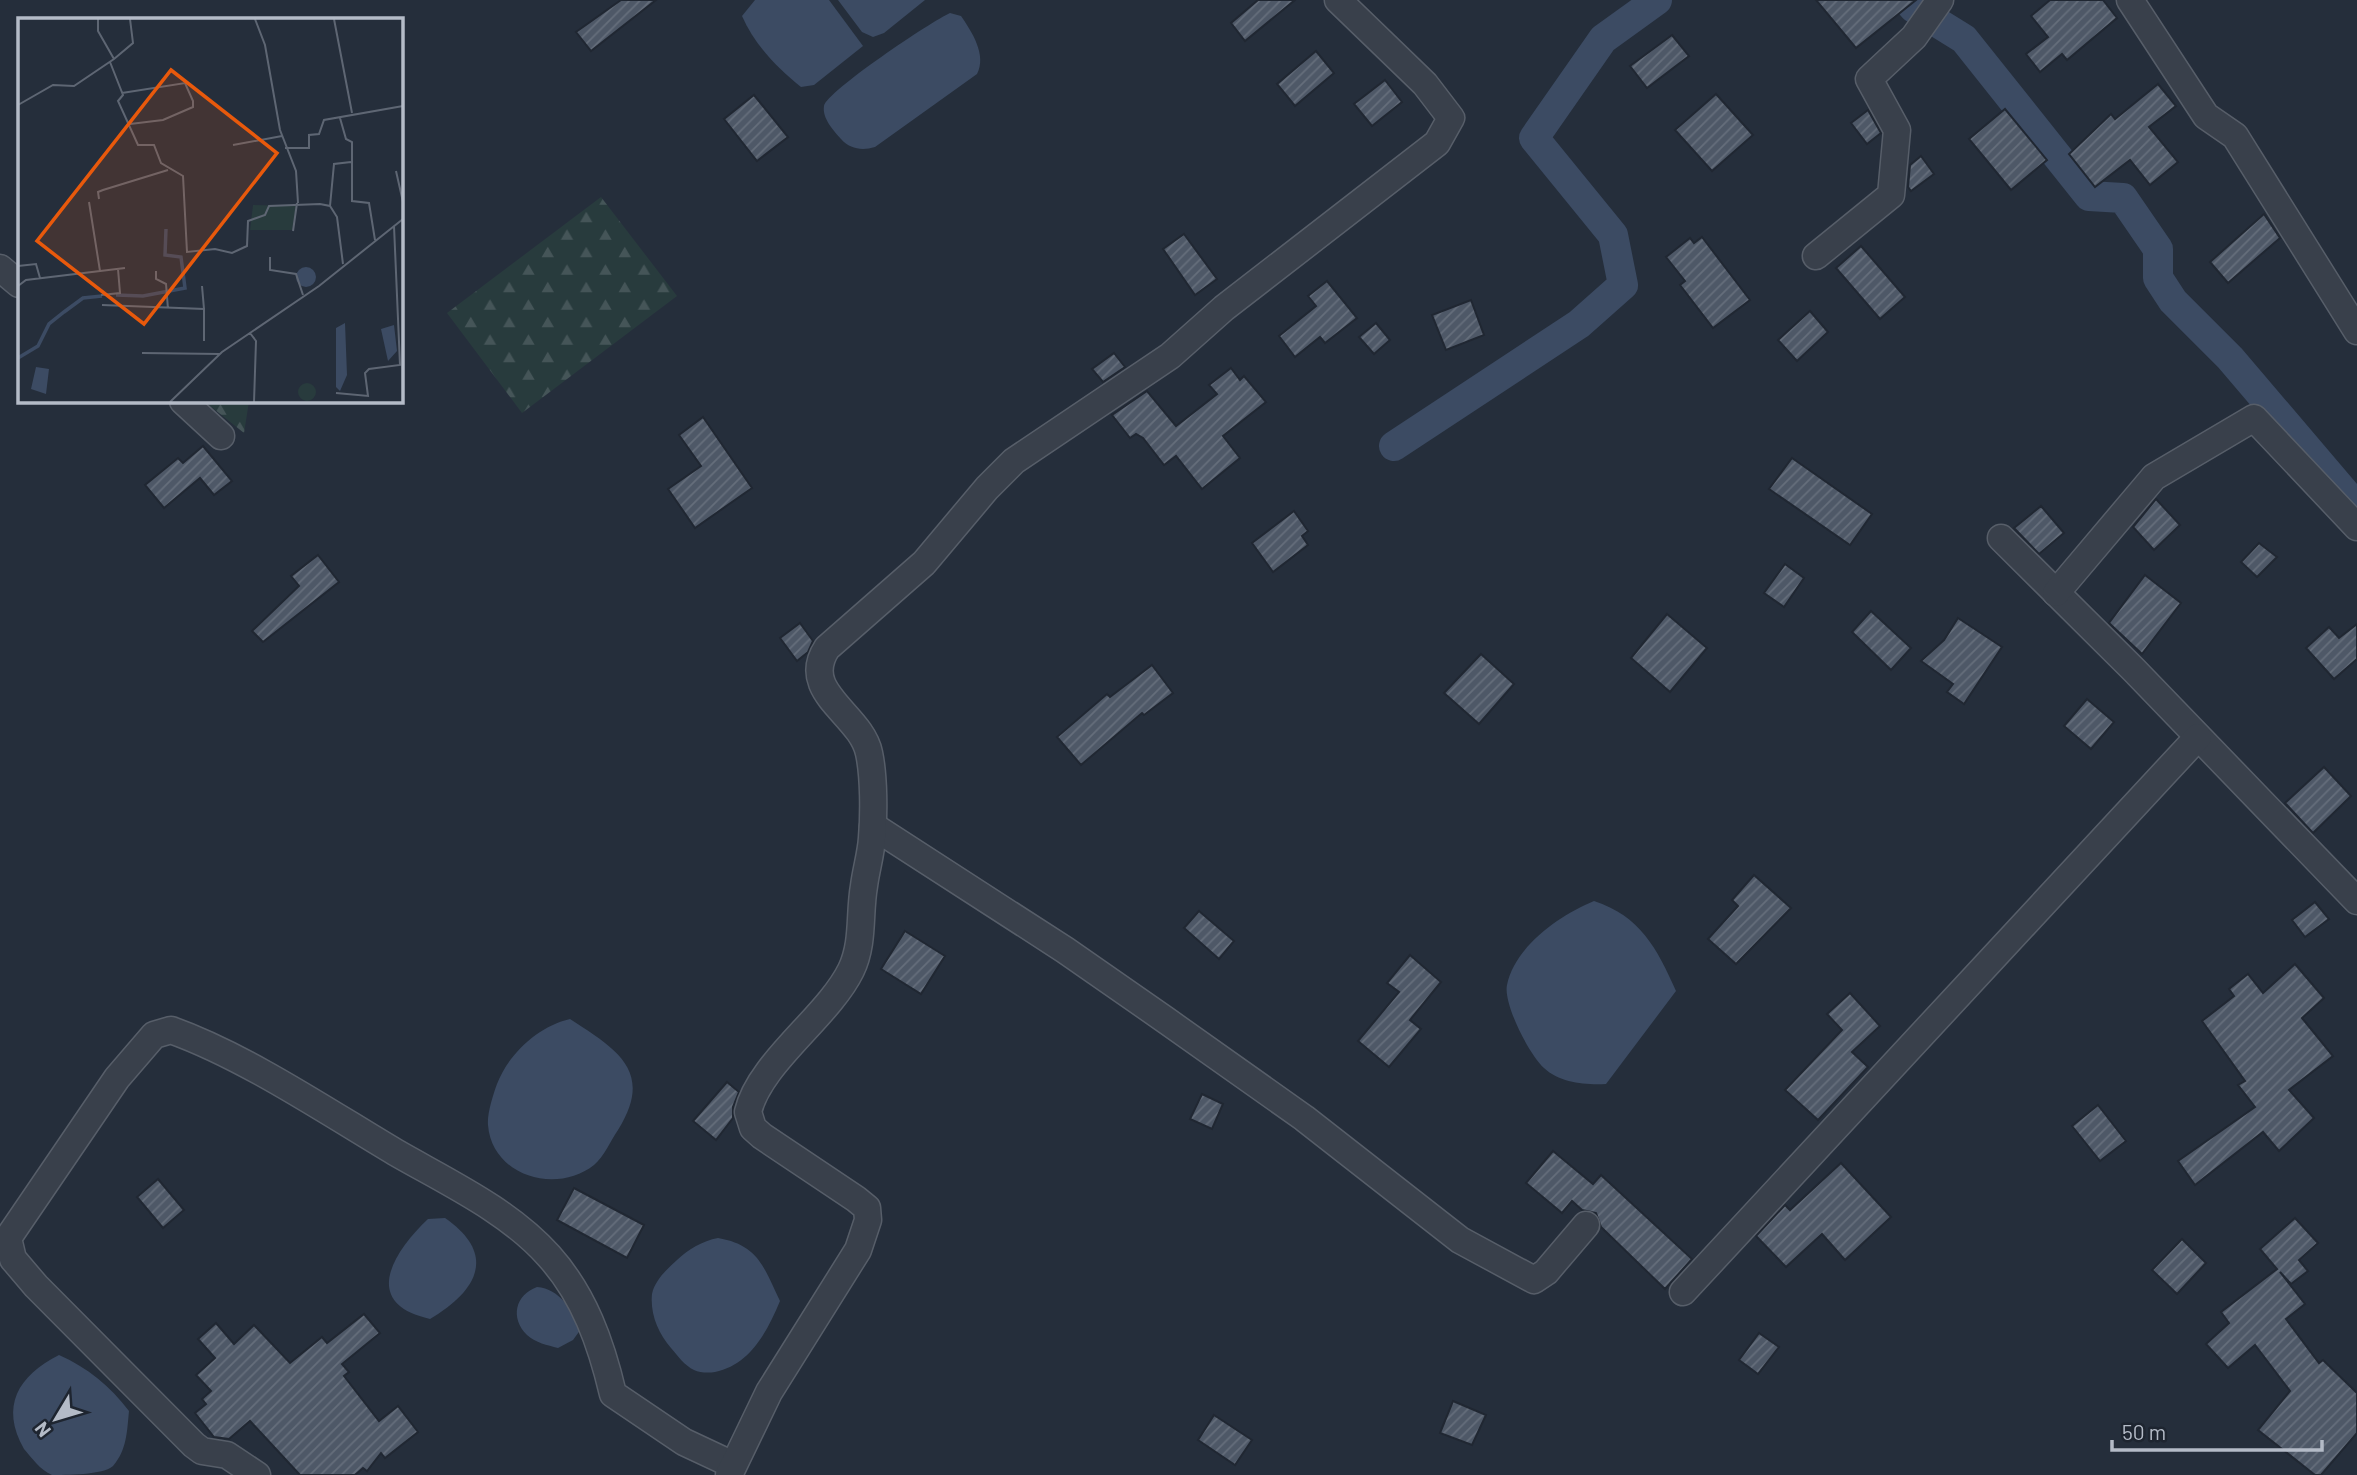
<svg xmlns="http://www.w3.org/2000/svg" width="2357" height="1475" viewBox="0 0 2357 1475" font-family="Barlow,sans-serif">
<defs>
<pattern id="forest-firs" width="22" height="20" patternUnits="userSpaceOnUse" patternTransform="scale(1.75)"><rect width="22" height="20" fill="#283b3d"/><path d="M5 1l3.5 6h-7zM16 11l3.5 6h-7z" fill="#455558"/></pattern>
<pattern id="building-hatch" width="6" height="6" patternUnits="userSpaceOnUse" patternTransform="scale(1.75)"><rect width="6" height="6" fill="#4e5867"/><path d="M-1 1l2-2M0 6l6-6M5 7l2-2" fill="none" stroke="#656e7b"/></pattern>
</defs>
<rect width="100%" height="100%" fill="#252e3b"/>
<g fill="url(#forest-firs)">
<polygon points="601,197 677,296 522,413 447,313"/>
<polygon points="204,401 249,401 244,433"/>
</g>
<g fill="#3c4b63">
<path d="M755,0H829L863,46L814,85L801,87C777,68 754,44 742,16Z"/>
<polygon points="838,0 925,0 884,33 873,37 862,32"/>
<path d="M950,13L961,16C972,32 987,55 977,74L875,147C862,151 850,149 841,139C833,130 822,118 824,106C827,91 932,21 950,13Z"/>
<path d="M1594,901C1640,916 1657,948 1676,991L1606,1084C1585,1085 1560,1083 1544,1068C1530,1056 1503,1004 1507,985C1515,946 1560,915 1594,901Z"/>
<path d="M570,1019C616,1049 655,1071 618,1130C611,1140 604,1157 594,1165C556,1195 492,1176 488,1125C487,1114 493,1095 497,1084C509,1053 539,1026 570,1019Z"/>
<path d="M445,1218C498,1255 477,1291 430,1319C361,1304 392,1253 428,1219Z"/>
<path d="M718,1238C759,1245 764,1268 780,1301C767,1332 750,1365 715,1372C709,1373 700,1373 694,1370C685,1366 677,1355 671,1348C658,1333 650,1314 652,1294C655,1280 667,1269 677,1260C689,1249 702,1241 718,1238Z"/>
<path d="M537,1287C560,1289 572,1310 581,1329L573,1340L558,1348C547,1345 536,1343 527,1335C510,1318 515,1295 537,1287Z"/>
<path d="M59,1355C88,1368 110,1386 129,1411C127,1431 127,1450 113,1466C104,1475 64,1475 52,1475C40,1470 32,1458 24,1449C0,1406 18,1376 59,1355Z"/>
</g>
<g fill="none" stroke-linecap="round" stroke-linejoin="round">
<g stroke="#3c4b63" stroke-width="30">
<polyline points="1907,0 1914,8 1964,39 2089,196 2123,198 2158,249 2158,278 2173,301 2230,358 2357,507"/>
<polyline points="1394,446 1579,324 1623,285 1613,235 1534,138 1603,39 1657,0"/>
</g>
</g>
<g fill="url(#building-hatch)" stroke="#202732" stroke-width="2">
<polygon points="621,0 656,0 591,51 576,32"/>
<polygon points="1258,0 1295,0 1245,41 1231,23"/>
<polygon points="1816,0 1916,0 1856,48"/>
<polygon points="2050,0 2103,0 2117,18 2067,60 2062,54 2040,72 2026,54 2048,37 2031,16"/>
<polygon points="1672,35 1689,56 1647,88 1630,66"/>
<polygon points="1316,51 1334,73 1295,106 1277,84"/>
<polygon points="1385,80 1402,102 1372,126 1354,104"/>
<polygon points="2158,84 2176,106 2149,127 2178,162 2150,185 2130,160 2095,187 2069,154 2111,114 2115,119"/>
<polygon points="1716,94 1753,135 1712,171 1675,130"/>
<polygon points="754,95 788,137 757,161 724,119"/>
<polygon points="2005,109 2047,160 2011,190 1969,139"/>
<polygon points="1868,110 1881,133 1867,144 1851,123"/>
<polygon points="1921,156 1934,174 1911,191 1908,187 1910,165"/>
<polygon points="2264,214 2280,238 2228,283 2210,262"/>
<polygon points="1184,234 1217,279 1195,295 1163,249"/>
<polygon points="1702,237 1750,300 1713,328 1680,285 1685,281 1666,257 1690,238 1694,243"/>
<polygon points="1861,246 1905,297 1880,319 1836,268"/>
<polygon points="1327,281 1357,318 1325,343 1320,337 1295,357 1279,336 1316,306 1308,296"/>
<polygon points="1471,300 1484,335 1446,350 1432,315"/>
<polygon points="1810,311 1828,332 1797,361 1778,340"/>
<polygon points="1376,323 1390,340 1374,354 1359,337"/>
<polygon points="1114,353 1125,367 1103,382 1092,369"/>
<polygon points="1231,368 1240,380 1244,376 1266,402 1223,436 1240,458 1202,489 1176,456 1164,465 1143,438 1136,434 1130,438 1112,415 1147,391 1176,426 1217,394 1209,385"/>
<polygon points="703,417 752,488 695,528 668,489 701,466 679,435"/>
<polygon points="203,446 232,481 214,495 200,478 164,508 145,485 178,458 183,463"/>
<polygon points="1792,458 1872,514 1850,545 1769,489"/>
<polygon points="2156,499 2180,525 2154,550 2133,527"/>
<polygon points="2041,506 2064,533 2039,554 2014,528"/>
<polygon points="1294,511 1308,531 1302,536 1308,545 1273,572 1252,543"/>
<polygon points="2259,543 2277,557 2257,577 2241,562"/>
<polygon points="318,555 339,582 263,642 252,631 299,586 291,576"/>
<polygon points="1785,564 1804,578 1784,607 1764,593"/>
<polygon points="2145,575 2181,603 2142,654 2109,623"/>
<polygon points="1871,611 1911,648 1891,670 1852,632"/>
<polygon points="1667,614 1707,648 1670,692 1631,658"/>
<polygon points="1958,618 2002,647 1964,704 1947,692 1953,684 1921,661 1944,640"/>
<polygon points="800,623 813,641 808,652 797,661 780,638"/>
<polygon points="2357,624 2357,659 2334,679 2306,648 2329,627 2339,638"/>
<polygon points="1481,654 1514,684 1479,724 1444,693"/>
<polygon points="1152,665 1173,693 1144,715 1142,713 1081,765 1057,737 1107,694 1110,697"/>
<polygon points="2087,699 2114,722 2091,749 2064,726"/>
<polygon points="2324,767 2351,796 2313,833 2285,803"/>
<polygon points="1754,875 1791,908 1736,964 1708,939 1738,906 1732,900"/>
<polygon points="2315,902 2329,919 2305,937 2292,920"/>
<polygon points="1199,911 1234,941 1219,959 1184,928"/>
<polygon points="905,931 945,956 921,994 881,969"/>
<polygon points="1410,955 1441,982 1410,1020 1421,1029 1389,1067 1358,1041 1399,992 1387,983"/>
<polygon points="2295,964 2324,998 2302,1018 2333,1056 2289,1090 2314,1118 2279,1151 2263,1132 2195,1185 2178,1161 2255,1107 2238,1085 2245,1081 2202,1021 2234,996 2229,989 2248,974 2263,993"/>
<polygon points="1850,993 1880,1026 1852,1052 1868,1067 1818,1120 1785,1090 1842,1030 1827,1014"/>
<polygon points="727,1082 739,1092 733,1107 733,1118 716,1140 693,1121"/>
<polygon points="1202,1094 1223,1104 1212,1129 1190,1119"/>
<polygon points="2098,1105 2126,1141 2100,1161 2072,1126"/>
<polygon points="1553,1151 1593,1184 1601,1175 1692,1259 1665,1289 1601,1227 1596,1213 1582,1210 1572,1201 1562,1213 1526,1183"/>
<polygon points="1841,1163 1891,1217 1845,1260 1822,1234 1786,1267 1756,1236 1785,1205 1790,1210"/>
<polygon points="158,1179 184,1210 163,1228 137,1197"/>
<polygon points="574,1188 644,1225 627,1258 557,1220"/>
<polygon points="2295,1218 2318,1243 2299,1260 2308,1271 2291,1284 2280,1272 2305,1304 2286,1319 2319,1363 2323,1360 2357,1393 2357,1433 2321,1475 2315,1475 2258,1430 2290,1391 2255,1345 2228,1368 2206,1344 2229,1323 2221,1312 2277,1269 2260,1249"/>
<polygon points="2182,1239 2206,1263 2177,1294 2152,1270"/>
<polygon points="364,1314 380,1333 342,1364 349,1372 344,1376 379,1421 398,1406 418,1432 385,1458 381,1453 367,1471 363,1468 355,1475 300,1475 250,1421 229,1439 214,1437 195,1413 206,1404 202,1399 211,1391 196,1375 215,1358 198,1339 216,1323 234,1344 254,1325 290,1363 322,1337 327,1343"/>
<polygon points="1759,1333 1779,1347 1758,1374 1739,1360"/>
<polygon points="1453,1401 1486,1415 1472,1445 1440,1433"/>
<polygon points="1214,1415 1252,1440 1235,1465 1198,1440"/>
</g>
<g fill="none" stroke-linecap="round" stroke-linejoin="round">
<g stroke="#575e69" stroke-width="29">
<g id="minor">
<polyline points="2130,0 2206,116 2235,136 2357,331"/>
<polyline points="1816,256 1891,195 1897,130 1869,79 1914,37 1940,0"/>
<polyline points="0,268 19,284"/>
<polyline points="183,401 221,436"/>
<polyline points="2001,538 2134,670 2357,901"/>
<polyline points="2056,593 2154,477 2254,418 2357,527"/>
<polyline points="873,826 1065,950 1167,1021 1304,1118 1460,1240 1534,1280 1546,1272 1586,1225"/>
<polyline points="1683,1292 2198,737"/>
<path d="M257,1475L227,1455L202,1451L194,1445L36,1286L13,1259L8,1238L117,1078L154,1035L171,1030C246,1057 326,1111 395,1152C447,1182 508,1210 549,1256C584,1295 601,1343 613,1394L684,1442L733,1465"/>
<path d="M729,1475L769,1392L858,1250L868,1220L867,1208L856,1199L762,1136L753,1128L748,1112C759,1063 828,1017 851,970C864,943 859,914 864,886C866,870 871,854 872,838C874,814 874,776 869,753C861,714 798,692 827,648L924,563L987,488L1014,461L1170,356L1224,308L1437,143L1451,118L1425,84L1338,0"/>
</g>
</g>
<use href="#minor" stroke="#39404b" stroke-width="26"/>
</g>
<g transform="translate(18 18)">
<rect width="385" height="385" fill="#252e3b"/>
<path d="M235,187L278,188L274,212H232ZM280 374a9 9 0 1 1 18 0a9 9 0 1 1-18 0Z" fill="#283b3d"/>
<path d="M278 259a10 10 0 1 1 20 0a10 10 0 1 1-20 0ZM327,305L329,357L322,373L318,369V310ZM376,307L379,333L370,343L363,311ZM18,349L31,351L28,376L13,371Z" fill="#3c4b63"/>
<path fill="none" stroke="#3c4b63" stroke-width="3.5" d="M98,277L125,278L167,270L163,239L147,237L148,211M0,340L20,328L31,306L46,294L65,280L84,278"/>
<path fill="none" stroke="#5e6673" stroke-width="2" d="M80,1V13L96,41M237,1L247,27L262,112L278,153L280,185M316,1L334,95M92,44L105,77L100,83L120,127H136L143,145L165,158L169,234L197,231L214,235L229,228L230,203L247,197L251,188L302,186L312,188L319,199L325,246M104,75L167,65L175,83V89L145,102L112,106M0,87L35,67L56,68L96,41L115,25L112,1M322,100L328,121L334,124V183L351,185L357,222M215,127L264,118M267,130H291V117L301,116L306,102L385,88M378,153L385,184M81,181L80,174L85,172L150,152M71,184L82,253M312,188L316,146L333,144M275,213L279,185M252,239V252L278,256L285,277M0,248L18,246L22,260M138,253V261L148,266L150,291M0,268L8,262L107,250M184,268L186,291M83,277L102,275L100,251M84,287L186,291V323M232,315L238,323L236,384M124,335L202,336M318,375L350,378L347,355L351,351L382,347L376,208M152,384L204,334L301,268L385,201"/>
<path fill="#e8590c" fill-opacity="0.15" stroke="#e8590c" stroke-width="3.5" d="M153,52L259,135L126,306L19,223Z"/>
<rect width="385" height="385" fill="none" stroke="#b4bbc7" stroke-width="3.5"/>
</g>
<g transform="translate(56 1419) rotate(232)" stroke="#1e2530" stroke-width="5" paint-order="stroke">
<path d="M0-5L12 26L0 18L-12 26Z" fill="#b4bbc7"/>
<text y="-10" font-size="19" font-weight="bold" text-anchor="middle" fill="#b4bbc7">N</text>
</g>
<path d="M2112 1440v10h210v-10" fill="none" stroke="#b4bbc7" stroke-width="3.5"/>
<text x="2122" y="1440" font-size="21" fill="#b4bbc7" stroke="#1e2530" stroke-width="5" paint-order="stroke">50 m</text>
</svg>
